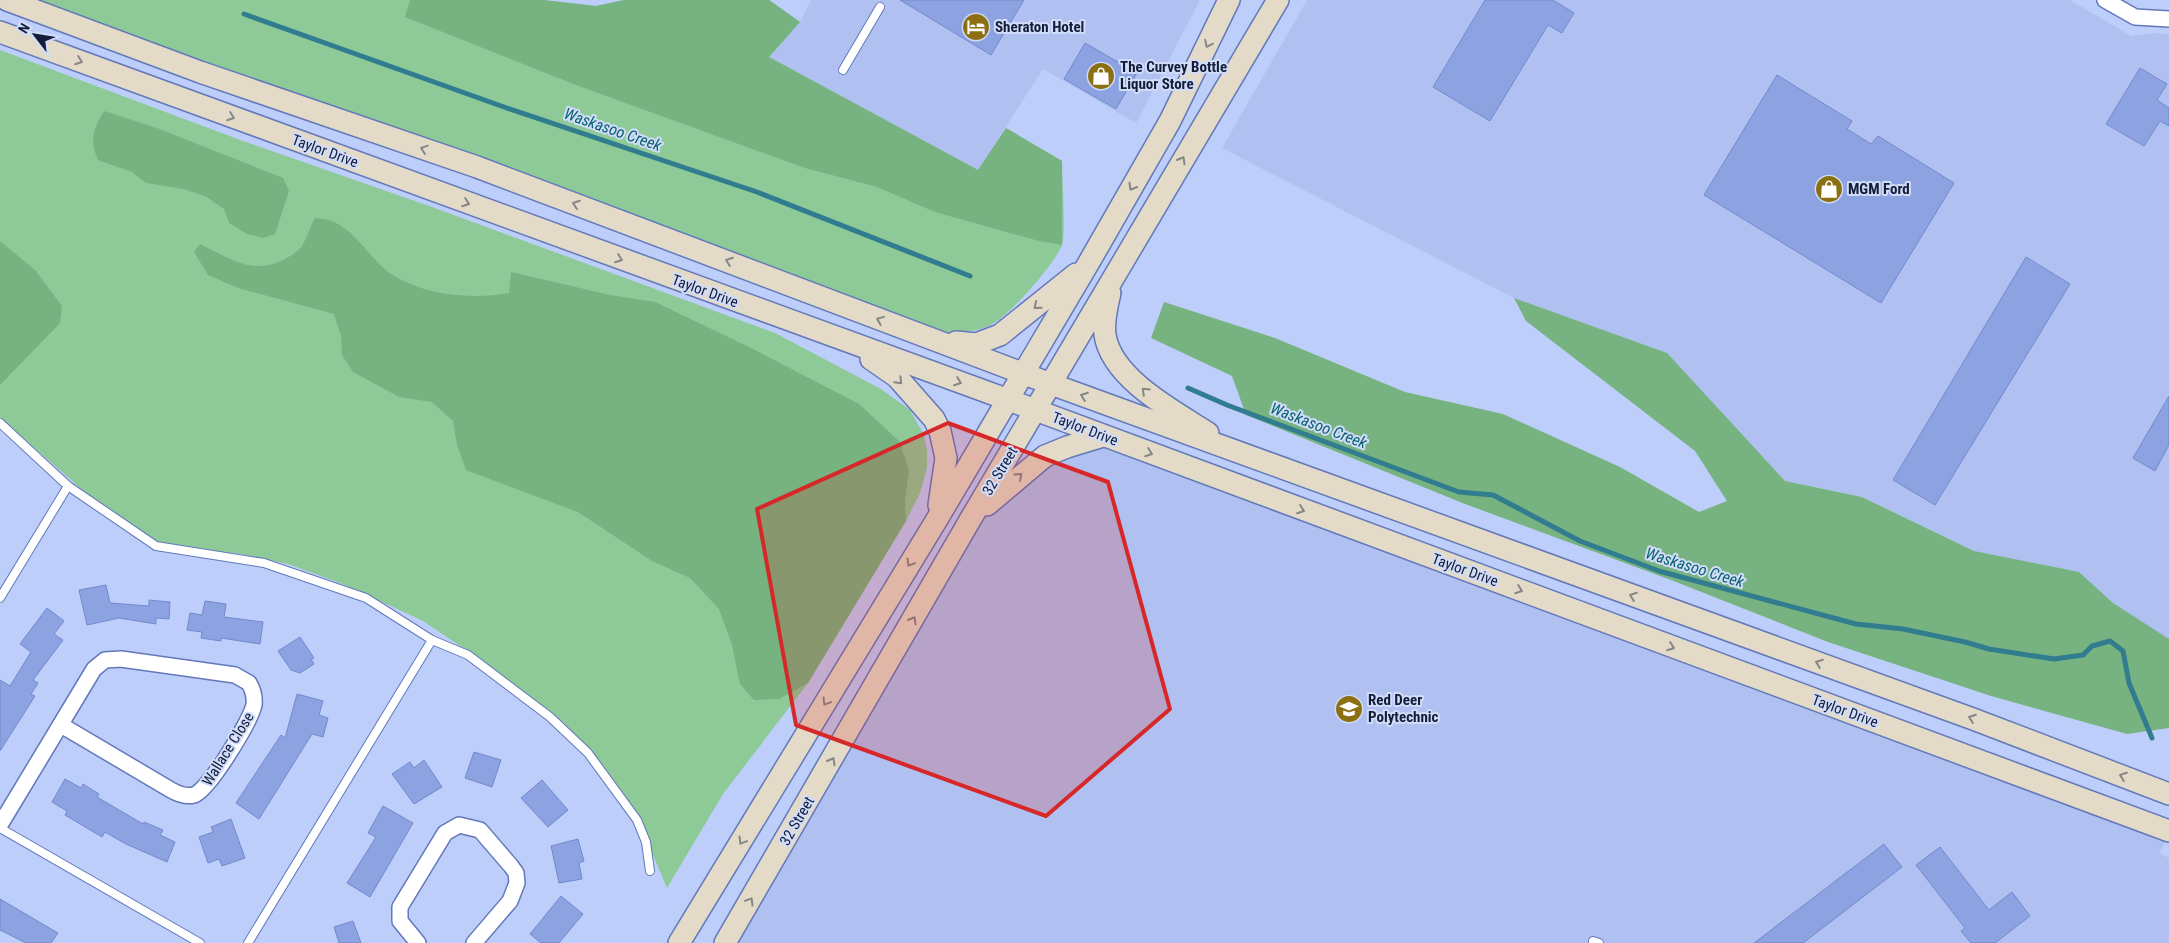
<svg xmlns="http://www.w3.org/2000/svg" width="2169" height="943" viewBox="0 0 2169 943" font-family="'Roboto Condensed',sans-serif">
<rect width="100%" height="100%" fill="#becefa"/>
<g fill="#b0c1f1">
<polygon points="811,0 1200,0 1136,123 1043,69 978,170 769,57 800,22"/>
<polygon points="1307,0 2070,0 2131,36 2153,33 2169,34 2169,645 1863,497 1785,481 1666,353 1514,298 1222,148"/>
<polygon points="1103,436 2169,835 2159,853 2169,858 2169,943 722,943 970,520 1025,471"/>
</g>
<g fill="#8dca98">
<path d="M38,0H543L596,6L624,0H769L800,22L769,57L978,170L1006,128L1062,161C1062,177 1066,234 1062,245C1054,265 1010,315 991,325C978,331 964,332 950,333L362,120Z"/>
<polygon points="0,50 243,141 432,207 775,333 881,389 910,410 924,435 927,451 927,468 920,493 906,521 808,683 723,794 667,888 639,822 600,769 533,704 475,656 423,621 345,585 288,564 236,553 190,551 162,545 139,536 81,489 0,417"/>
</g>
<g fill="#76b381">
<polygon points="410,0 543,0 596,6 624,0 769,0 800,22 769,57 978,170 1006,128 1062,161 1062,245 1039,241 935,212 877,187 805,168 576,85 405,17"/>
<path d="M104,111L157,128L283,178L289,191L275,234L263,238L247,234L229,223L224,209L205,196L183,189L146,183L132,172L98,160C89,139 93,130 104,111Z"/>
<path d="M315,218C321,219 328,219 334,222C355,231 369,257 387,271C420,295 470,300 509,293L511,272L610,295L655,302L751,348L859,404L899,441L909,470L905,502L906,521L808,683L779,699L754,700L740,684L732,645L719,609L690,578L652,561L578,512L466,470L457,445L453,421L432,402L399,397L353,372L342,355L341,336L334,314L238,288L208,275L194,252L200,244C227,257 253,276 283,260C289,257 298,252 302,246C307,238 310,227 315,218Z"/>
<polygon points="0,241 35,270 62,306 60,323 0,385"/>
<polygon points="1514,298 1667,353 1785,481 1862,497 1974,551 2079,572 2113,603 2169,639 2169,728 2127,734 1991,696 1828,642 1671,580 1465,504 1246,415 1232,376 1151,338 1164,302 1275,338 1405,392 1503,414 1620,467 1699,512 1727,501 1695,451 1526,321"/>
</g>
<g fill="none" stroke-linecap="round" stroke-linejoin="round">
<g stroke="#317c8f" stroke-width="5">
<polyline points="244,14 504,107 757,192 970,276"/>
<polyline points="1188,388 1227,405 1459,492 1493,495 1580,541 1659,571 1856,624 1903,629 1965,642 1989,649 2054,659 2083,655 2092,646 2110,641 2123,651 2129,683 2152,738"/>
</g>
</g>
<g fill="#8ca2e1" stroke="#7289ce">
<polygon points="900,0 1024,0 991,55"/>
<polygon points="1485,0 1553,0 1574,13 1562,33 1548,25 1490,121 1433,87"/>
<polygon points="1085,43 1137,73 1116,109 1064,79"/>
<polygon points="2140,68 2167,84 2157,100 2169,108 2169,126 2160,121 2144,146 2106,124"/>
<polygon points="1777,75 1852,121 1847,129 1871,144 1878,136 1954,183 1881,303 1704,195"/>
<polygon points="2026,257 2070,284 1935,505 1893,480"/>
<polygon points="2169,396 2169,445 2155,471 2133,458"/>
<polygon points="106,585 110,603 149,606 149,600 170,602 169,619 156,618 156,624 119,618 87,625 79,590"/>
<polygon points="205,601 226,604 224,617 263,622 260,644 221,638 221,641 201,638 202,632 187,630 190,613 202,615"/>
<polygon points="47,608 64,621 54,634 63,640 33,680 38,683 31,694 35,696 0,751 0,680 10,686 31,652 20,644"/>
<polygon points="300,637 314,658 311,659 314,664 300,673 291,670 278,651"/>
<polygon points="297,694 323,701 319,715 328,718 323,737 312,734 259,819 236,803 281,735 285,738"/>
<polygon points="474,752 501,760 492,787 465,778"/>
<polygon points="424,760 442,787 414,804 392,774 410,762 414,768"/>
<polygon points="65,779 81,788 83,784 99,794 97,797 143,824 144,822 163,830 160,835 175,842 167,862 126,844 105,832 102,837 65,815 67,811 52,802"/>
<polygon points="542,780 568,810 548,827 521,798"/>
<polygon points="383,806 413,823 370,897 347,883 376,837 368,833"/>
<polygon points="231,819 245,858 222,866 219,859 208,863 199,837 213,832 211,827"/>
<polygon points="578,839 584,861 579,863 582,879 559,883 551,846"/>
<polygon points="1884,844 1902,867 1803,943 1754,943"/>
<polygon points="1940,847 1989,910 2012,892 2030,916 1995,943 1971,943 1961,931 1965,928 1916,865"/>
<polygon points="561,896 583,914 559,943 541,943 530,934"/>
<polygon points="0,899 58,933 51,943 26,943 0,930"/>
<polygon points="353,921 361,943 339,943 334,927"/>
</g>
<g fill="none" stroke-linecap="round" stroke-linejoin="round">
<g stroke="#6278bb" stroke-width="10">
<g id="service">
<polyline points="843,70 880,7"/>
<polyline points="0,423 68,486 156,546 264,563 366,598 432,640 468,655 550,717 588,753 637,820 646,842 650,871"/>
<polyline points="0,598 68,486"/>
<polyline points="0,828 200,943"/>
<polyline points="1593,941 1599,943"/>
<polyline points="248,943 432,640"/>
</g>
</g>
<g stroke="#6278bb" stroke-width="18">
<g id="minor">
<polyline points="2105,0 2135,17 2169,19"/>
<path d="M0,825L94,669L105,660L121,659L235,675L249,683C253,690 255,697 254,705C250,722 209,790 194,795C186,797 178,794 171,790L61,725"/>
<polyline points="418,943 400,921 400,907 445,833 459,825 480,830 511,866 516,873 517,883 510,901 474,943"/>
</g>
</g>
<g stroke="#6278bb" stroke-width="24">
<g id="secondary">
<polyline points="7,0 200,72 477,167 1051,384 1973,719 2169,794"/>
<polyline points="0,32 987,392 2169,831"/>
<path d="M1110,293C1107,306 1103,321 1105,335C1112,379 1174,411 1208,433"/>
<polyline points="956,342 976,344 1000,335 1076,274"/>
<polyline points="871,359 897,377 934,419 940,431 946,458 939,505"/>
<polyline points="987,505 1045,456 1067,447 1103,436"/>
<polyline points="679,943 936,521 1088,264 1170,121 1229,0"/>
<polyline points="725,943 970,520 1278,0"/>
</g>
</g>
<use href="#service" stroke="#fff" stroke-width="8"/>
<use href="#minor" stroke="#fff" stroke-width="15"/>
<use href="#secondary" stroke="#e3dbc7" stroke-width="21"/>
</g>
<defs><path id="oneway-chevron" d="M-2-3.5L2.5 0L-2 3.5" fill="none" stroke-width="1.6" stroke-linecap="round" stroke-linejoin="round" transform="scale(1.25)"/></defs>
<g stroke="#868687">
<use href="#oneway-chevron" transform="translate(1208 44) rotate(116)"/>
<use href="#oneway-chevron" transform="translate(79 61) rotate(20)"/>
<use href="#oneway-chevron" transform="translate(231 117) rotate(20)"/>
<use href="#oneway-chevron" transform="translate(424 149) rotate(-161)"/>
<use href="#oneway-chevron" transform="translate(1182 160) rotate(-60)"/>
<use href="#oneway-chevron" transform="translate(1132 187) rotate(120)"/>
<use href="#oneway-chevron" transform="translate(466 203) rotate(20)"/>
<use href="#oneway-chevron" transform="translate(576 204) rotate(-160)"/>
<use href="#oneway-chevron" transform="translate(619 259) rotate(20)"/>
<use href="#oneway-chevron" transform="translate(729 261) rotate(-160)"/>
<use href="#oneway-chevron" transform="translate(1037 306) rotate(141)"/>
<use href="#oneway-chevron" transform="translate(880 320) rotate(-158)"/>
<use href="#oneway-chevron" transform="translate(899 381) rotate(46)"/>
<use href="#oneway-chevron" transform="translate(958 382) rotate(20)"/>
<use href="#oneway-chevron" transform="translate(1145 391) rotate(-137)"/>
<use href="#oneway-chevron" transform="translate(1084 396) rotate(-160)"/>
<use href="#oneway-chevron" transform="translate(1149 453) rotate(20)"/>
<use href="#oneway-chevron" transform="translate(1019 476) rotate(-42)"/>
<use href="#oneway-chevron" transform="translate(1301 510) rotate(20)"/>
<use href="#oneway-chevron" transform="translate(910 563) rotate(121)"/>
<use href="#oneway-chevron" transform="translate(1519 590) rotate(20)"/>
<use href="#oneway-chevron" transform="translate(1633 596) rotate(-160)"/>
<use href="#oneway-chevron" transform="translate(913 620) rotate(-60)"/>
<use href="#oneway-chevron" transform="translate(1671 647) rotate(20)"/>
<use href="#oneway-chevron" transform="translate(1819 663) rotate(-160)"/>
<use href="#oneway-chevron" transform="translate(826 702) rotate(121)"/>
<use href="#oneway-chevron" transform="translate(1972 718) rotate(-160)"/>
<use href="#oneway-chevron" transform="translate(832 761) rotate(-60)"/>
<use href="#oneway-chevron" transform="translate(2123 776) rotate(-159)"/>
<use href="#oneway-chevron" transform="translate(742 841) rotate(121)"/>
<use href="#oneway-chevron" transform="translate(750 901) rotate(-59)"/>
</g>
<path fill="#d62828" fill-opacity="0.2" stroke="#d62828" stroke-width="4" stroke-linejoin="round" d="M948,423L1108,482L1170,709L1046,816L796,725L757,509Z"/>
<defs>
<g id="hotel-disc" transform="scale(1.4375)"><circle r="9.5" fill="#8c6f11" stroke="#d0dcf9"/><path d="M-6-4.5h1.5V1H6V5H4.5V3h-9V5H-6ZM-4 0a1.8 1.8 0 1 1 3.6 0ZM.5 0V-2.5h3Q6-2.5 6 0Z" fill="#fff"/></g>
<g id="shop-disc" transform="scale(1.4375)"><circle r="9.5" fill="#8c6f11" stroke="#d0dcf9"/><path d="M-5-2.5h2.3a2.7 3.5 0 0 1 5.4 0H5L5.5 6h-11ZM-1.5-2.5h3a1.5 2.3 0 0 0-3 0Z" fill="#fff"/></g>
<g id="university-disc" transform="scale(1.4375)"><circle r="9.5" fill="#8c6f11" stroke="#d0dcf9"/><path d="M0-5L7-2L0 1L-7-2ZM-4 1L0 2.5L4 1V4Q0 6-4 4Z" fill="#fff"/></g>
</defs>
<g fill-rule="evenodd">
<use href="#hotel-disc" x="976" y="27"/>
<use href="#shop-disc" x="1101" y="76"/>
<use href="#shop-disc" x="1829" y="189"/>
<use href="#university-disc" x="1349" y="709"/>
</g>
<g text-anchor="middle" stroke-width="4" stroke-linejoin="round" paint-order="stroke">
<g font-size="15" font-weight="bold" fill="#141d38" stroke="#d0dcf9" text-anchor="start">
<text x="995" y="32">Sheraton Hotel</text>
<text x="1120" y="72">The Curvey Bottle<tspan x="1120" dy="17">Liquor Store</tspan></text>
<text x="1848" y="194">MGM Ford</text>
<text x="1368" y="705">Red Deer<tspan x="1368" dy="17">Polytechnic</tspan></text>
</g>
<g font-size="15" fill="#141d38" stroke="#d0dcf9">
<text transform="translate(325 151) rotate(20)" y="5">Taylor Drive</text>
<text transform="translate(705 291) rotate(20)" y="5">Taylor Drive</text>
<text transform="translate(1085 429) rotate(21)" y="5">Taylor Drive</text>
<text transform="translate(1000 471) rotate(-59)" y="5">32 Street</text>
<text transform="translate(1465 570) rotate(20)" y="5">Taylor Drive</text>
<text transform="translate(1845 711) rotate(20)" y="5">Taylor Drive</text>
<text transform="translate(228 749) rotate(-58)" y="5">Wallace Close</text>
<text transform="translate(797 821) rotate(-60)" y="5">32 Street</text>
</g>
<g font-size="16" font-style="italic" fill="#09616c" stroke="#d0dcf9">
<text transform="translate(613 129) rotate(19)" y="6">Waskasoo Creek</text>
<text transform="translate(1319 425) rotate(21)" y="6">Waskasoo Creek</text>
<text transform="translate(1695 567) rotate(17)" y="6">Waskasoo Creek</text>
</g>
</g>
<g transform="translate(35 35) rotate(301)" stroke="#d0dcf9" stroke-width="4" paint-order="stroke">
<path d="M0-4L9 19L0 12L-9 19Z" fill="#141d38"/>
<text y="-8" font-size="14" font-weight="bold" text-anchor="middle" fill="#141d38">N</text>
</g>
</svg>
